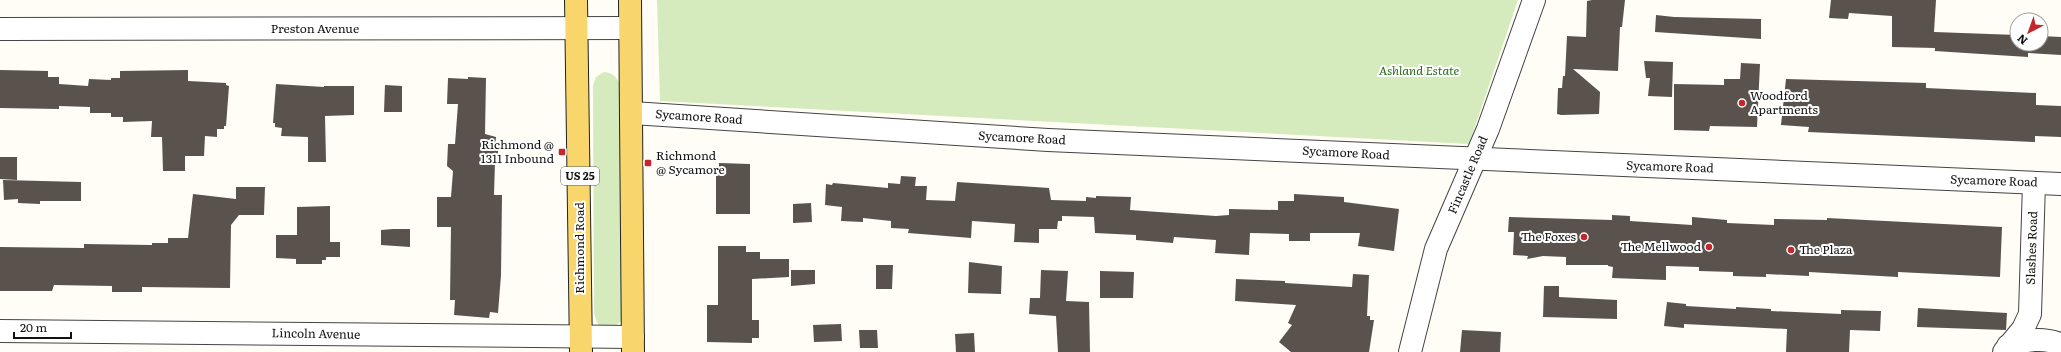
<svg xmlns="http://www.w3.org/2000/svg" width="2061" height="352" viewBox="0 0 2061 352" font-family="Literata,serif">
<rect width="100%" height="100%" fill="#fffdf5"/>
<g fill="#d5ebbd">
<polygon points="657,0 1518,0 1469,144 660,101"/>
<path d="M604,72C613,73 617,77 621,86L625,316C620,325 604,335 597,322C596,320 595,316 594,313L593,86L596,77Z"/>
</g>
<g fill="#5a524d">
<polygon points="1592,0 1625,0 1622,27 1620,27 1618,71 1573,69 1600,92 1599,114 1561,115 1557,114 1558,88 1562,88 1563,76 1565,76 1567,36 1586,37 1587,1"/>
<polygon points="1831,0 1936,0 1934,32 2017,35 2017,44 2041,44 2041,36 2061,37 2061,55 2028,53 2028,57 1935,51 1935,48 1892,47 1892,16 1849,13 1848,19 1829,18"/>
<polygon points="1656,15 1674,17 1761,19 1761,39 1655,32"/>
<polygon points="1644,61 1673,62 1672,97 1648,96 1650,78 1646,78"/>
<polygon points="1741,63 1760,64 1757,127 1710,126 1709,131 1674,130 1674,84 1724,85 1724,79 1740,79"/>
<polygon points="0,70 48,71 48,77 59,77 59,84 88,86 89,79 111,80 111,78 120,78 120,71 188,70 188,81 226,83 226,85 229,86 226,126 224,126 224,129 217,129 217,137 205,136 204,156 185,156 185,171 163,171 162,137 151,137 152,121 123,122 123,117 111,117 111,113 90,113 90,107 59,106 59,109 0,108"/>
<polygon points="468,77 486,78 485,134 496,137 495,147 498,147 498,161 495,161 494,195 502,195 501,275 498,313 490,312 489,318 454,315 455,300 450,300 451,227 437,227 437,197 451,197 453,171 447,166 448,144 455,144 458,104 447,104 448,78 468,79"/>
<polygon points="1786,79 1926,83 1926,88 2036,93 2036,105 2061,106 2061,137 2035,136 2035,142 1808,132 1809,127 1781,125"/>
<polygon points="276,84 324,87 324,86 354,86 354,115 325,116 326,162 308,162 308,137 281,136 282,128 275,127 275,123 273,123"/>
<polygon points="385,85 402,86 402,112 384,112"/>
<polygon points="0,157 17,157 17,180 0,179"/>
<polygon points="719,163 750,164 750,214 716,214 716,173 719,173"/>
<polygon points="901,176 916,177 915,186 927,186 926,200 955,201 957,182 1049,188 1051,200 1086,201 1086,197 1096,198 1096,196 1131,197 1130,210 1216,216 1229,215 1229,209 1278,210 1278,201 1294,201 1294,194 1344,197 1344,202 1399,209 1394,251 1358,246 1360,233 1310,233 1310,241 1289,241 1289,234 1250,233 1249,255 1215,253 1216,240 1174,237 1173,243 1136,240 1136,235 1095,233 1094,217 1062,216 1062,221 1058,221 1057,229 1039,229 1039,243 1014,242 1015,224 972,221 971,238 908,233 909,229 891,228 891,221 863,218 863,222 841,221 842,207 825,205 826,184 832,185 833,183 888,188 888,183 900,184"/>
<polygon points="3,180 81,182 81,201 40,201 40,204 18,203 18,199 4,200"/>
<polygon points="236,187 265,187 264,215 239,215 231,225 230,288 142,287 142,292 112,292 112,286 54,285 52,291 0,291 0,247 84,248 84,244 152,245 152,243 168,243 168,238 188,238 193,194 236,199"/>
<polygon points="811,203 812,222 793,223 793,204"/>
<polygon points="330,206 330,242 340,242 340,257 326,257 326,260 322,260 322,264 296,264 296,259 276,258 276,235 297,235 297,207"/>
<polygon points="1612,215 1630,216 1630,221 1692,225 1692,217 1727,220 1727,223 1774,225 1774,219 1827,220 1827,218 2002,227 2000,277 1898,272 1898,277 1809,272 1809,276 1766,274 1766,277 1733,276 1733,272 1699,271 1699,267 1666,266 1666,280 1612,278 1613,267 1608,266 1608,265 1566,265 1566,257 1543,256 1527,259 1528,256 1513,255 1514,232 1508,232 1509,217 1612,220"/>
<polygon points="393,229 410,229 410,247 381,245 381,230"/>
<polygon points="718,246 746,246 746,252 760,252 760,259 789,259 789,277 752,279 752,320 759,320 759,338 752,338 752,343 707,342 707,305 718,305"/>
<polygon points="969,262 1002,266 1001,294 968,293"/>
<polygon points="876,265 893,265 892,289 876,289"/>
<polygon points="791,270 815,270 815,284 791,286"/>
<polygon points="1041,270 1068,271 1066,301 1089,302 1090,352 1058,352 1056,316 1029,314 1030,298 1040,298"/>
<polygon points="1100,271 1134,272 1133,298 1100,298"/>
<polygon points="1353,274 1369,275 1367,316 1370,316 1370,320 1374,320 1369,352 1291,352 1279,342 1292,325 1288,323 1296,305 1235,301 1236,279 1285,281 1285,283 1352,287"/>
<polygon points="1544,286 1559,286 1559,297 1617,300 1617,319 1543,317"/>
<polygon points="1667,302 1686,304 1686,306 1736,309 1736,307 1771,309 1771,311 1841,314 1841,310 1881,311 1880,331 1850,330 1849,352 1786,352 1787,329 1684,324 1684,328 1664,326"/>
<polygon points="1918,308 2007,313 2006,330 1917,327"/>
<polygon points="841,324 842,341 814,342 813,325"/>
<polygon points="859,330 877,330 878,348 860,348"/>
<polygon points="1462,330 1501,332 1500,352 1460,352"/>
<polygon points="974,333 975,352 956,352 955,334"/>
</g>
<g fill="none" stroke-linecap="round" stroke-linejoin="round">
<g stroke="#444" stroke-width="24">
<g id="minor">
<polyline points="0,29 630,28"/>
<polyline points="632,113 1048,140 2061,184"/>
<polyline points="0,331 633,337"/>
<path d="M2008,346C2026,340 2042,337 2060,344"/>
<polyline points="1410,352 1436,249 1488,129 1534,0"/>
<polyline points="2004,352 2023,329 2030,314 2034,183"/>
</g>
</g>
<g stroke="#222" stroke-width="24">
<g id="major">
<polyline points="576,0 581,352"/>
<polyline points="630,0 633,352"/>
</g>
</g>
<use href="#minor" stroke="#fff" stroke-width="22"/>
<use href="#major" stroke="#f9d66b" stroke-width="22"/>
</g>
<g fill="#c4262e" stroke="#fff" stroke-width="1.5">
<circle cx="1742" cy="103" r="4"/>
<rect x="558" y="148" width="8" height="8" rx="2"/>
<rect x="644" y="159" width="8" height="8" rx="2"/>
<circle cx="1584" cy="237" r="4"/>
<circle cx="1709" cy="247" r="4"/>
<circle cx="1791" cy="250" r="4"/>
</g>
<g text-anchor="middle" stroke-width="4" stroke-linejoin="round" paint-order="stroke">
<rect fill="#fff" stroke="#585858" stroke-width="1" x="561" y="167" width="38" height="18" rx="3"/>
<g font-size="11" font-weight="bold" fill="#111">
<text x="580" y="180">US 25</text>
</g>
<g font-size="12" fill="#111" stroke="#fff">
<text x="315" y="33">Preston Avenue</text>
<text transform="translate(699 117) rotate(4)" y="4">Sycamore Road</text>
<text transform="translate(1022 138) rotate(3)" y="4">Sycamore Road</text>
<text transform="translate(1346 153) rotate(3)" y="4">Sycamore Road</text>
<text transform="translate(1670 167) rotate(2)" y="4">Sycamore Road</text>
<text transform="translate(1468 175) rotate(-67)" y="4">Fincastle Road</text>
<text transform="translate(1994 181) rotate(2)" y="4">Sycamore Road</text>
<text transform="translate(580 248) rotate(-90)" y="4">Richmond Road</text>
<text transform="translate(2032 248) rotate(-88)" y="4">Slashes Road</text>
<text transform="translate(316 334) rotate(1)" y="4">Lincoln Avenue</text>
</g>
<g font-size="12" font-style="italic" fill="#2f6b1f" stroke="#fff">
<text x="1419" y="75">Ashland Estate</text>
</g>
<g font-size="12" fill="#111" stroke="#fff" text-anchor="start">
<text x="1750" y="100">Woodford<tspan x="1750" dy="14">Apartments</tspan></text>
<text x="554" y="149" text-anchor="end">Richmond @<tspan x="554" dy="14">1311 Inbound</tspan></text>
<text x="656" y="160">Richmond<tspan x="656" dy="14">@ Sycamore</tspan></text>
<text x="1576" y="241" text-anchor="end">The Foxes</text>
<text x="1701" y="251" text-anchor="end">The Mellwood</text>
<text x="1799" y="254">The Plaza</text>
</g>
</g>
<g transform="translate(2029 32) rotate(221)"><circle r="19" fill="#ffffff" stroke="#a0a0a0"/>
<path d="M0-3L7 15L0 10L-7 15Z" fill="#c4262e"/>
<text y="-6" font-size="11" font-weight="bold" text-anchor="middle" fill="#111111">N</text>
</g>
<path d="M14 332v6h57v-6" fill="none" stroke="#111111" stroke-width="2"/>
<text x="20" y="332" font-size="12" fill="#111111" stroke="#ffffff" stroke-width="3" paint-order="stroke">20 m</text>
</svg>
